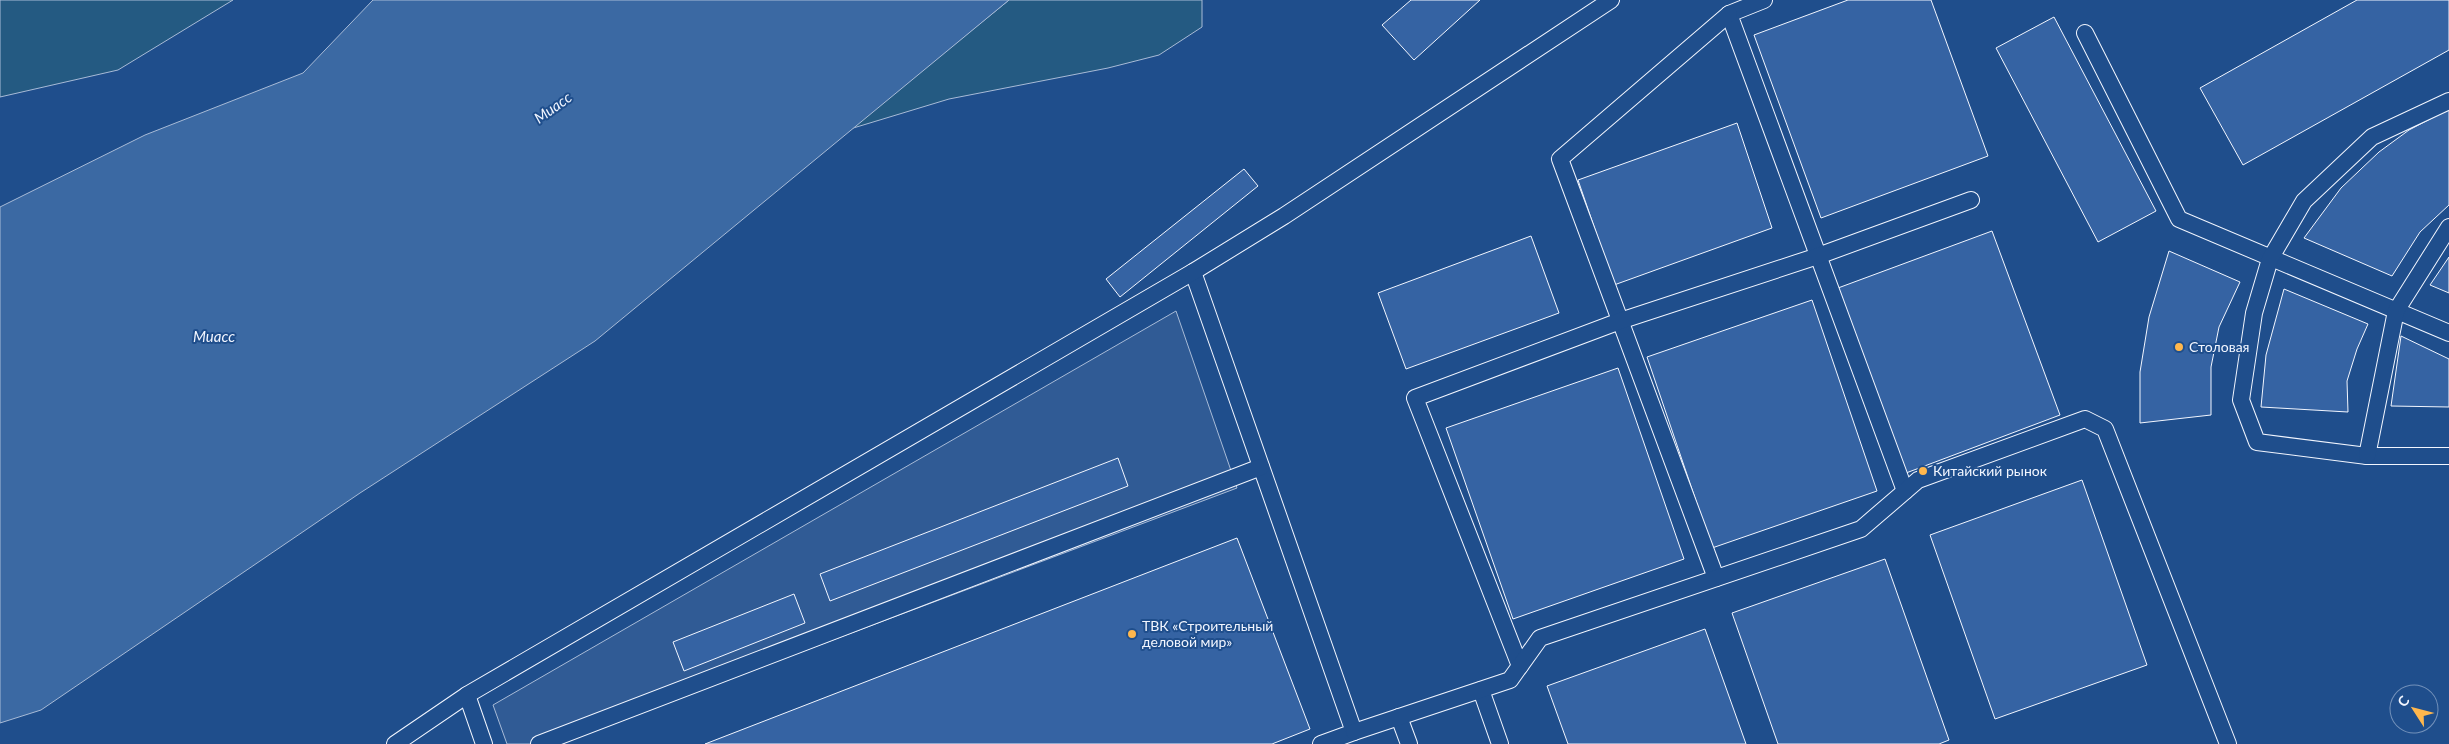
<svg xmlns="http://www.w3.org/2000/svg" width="2449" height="744" viewBox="0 0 2449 744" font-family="Lato,sans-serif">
<rect width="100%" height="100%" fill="#1f4e8c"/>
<g fill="#245a82" stroke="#a8bbd7">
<polygon points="0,0 233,0 118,70 0,97"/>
<polygon points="1009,0 1202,0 1202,27 1159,55 1108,68 949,99 850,129"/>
</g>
<polygon fill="#305b95" stroke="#a8bbd7" points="1176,311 1237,488 556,744 507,744 493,705"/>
<polygon fill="#3b69a3" stroke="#a8bbd7" points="373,0 1009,0 595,341 360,493 41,710 0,723 0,207 145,135 303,73"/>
<g fill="#3563a3" stroke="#f2f6ff">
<polygon points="1411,0 1480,0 1414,60 1382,25"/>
<polygon points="1848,0 1931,0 1988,156 1821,218 1754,35"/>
<polygon points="2357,0 2449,0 2449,50 2243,165 2200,88"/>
<polygon points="2054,17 2156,211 2098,242 1996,48"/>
<polygon points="2449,109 2449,205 2420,232 2392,276 2304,238 2341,188 2379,152 2409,130"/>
<polygon points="1737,123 1772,228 1614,285 1578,180"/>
<polygon points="1244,169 1258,186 1120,297 1106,279"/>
<polygon points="1992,231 2060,415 1906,473 1838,288"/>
<polygon points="1531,236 1559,313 1406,369 1378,293"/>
<polygon points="2169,251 2240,282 2219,327 2211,367 2211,415 2140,423 2140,372 2149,317"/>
<polygon points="2449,257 2449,293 2430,285"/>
<polygon points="2284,289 2368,324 2357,349 2347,381 2348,412 2261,407 2266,355"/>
<polygon points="1812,300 1877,491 1712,548 1647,357"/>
<polygon points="2401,336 2449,359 2449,407 2391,406"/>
<polygon points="1618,368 1684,559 1513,619 1446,428"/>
<polygon points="1118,458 1128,486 830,601 820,574"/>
<polygon points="2082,480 2147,665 1995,719 1930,535"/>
<polygon points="1237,538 1310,729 1272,744 705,744"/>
<polygon points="1885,559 1949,740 1939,744 1778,744 1732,613"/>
<polygon points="794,594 805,623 684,671 673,642"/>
<polygon points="1705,629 1746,744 1568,744 1547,686"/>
</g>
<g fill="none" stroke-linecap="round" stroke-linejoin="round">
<g stroke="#f2f6ff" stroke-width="18">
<g id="service">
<polyline points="1764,0 1729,14 1905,491"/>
<polyline points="2085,33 2179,219 2449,333"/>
<polyline points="2449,101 2372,137 2304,201 2270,259 2254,313 2241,400 2257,442 2367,456 2449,456"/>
<polyline points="1193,272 1354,732 1321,744"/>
<polyline points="2367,456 2396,311 2449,227"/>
<polyline points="1716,578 1560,159 1729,14"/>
<polyline points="1520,666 1415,398 1620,321 1818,256 1971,200"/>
<polyline points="1481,690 1500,744"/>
<polyline points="467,695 484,744"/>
<polyline points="1399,717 1409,744"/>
<polyline points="1354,732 1510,680 1540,638 1861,529 1918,480 2085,419 2105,429 2228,744"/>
<polyline points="395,744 467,695 1193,272 1284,216 1611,0"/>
<polyline points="539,744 1261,467"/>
</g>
</g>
<use href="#service" stroke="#1f4e8c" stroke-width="16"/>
</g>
<g fill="#ffb74d" stroke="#1f4e8c" stroke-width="2">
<circle cx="2179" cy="347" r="5"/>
<circle cx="1923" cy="471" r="5"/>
<circle cx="1132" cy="634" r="5"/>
</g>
<g text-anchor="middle" stroke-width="4" stroke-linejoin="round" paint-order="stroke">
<g font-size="14" fill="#f2f6ff" stroke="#1f4e8c" text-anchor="start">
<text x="2189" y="352">Столовая</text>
<text x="1933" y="476">Китайский рынок</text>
<text x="1142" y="631">ТВК «Строительный<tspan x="1142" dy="16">деловой мир»</tspan></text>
</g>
<g font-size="15" font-style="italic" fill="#f2f6ff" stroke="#1f4e8c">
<text transform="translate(553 108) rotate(-36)" y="5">Миасс</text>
<text x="214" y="342">Миасс</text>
</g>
</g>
<g transform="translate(2414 709) rotate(306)"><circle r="24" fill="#1f4e8c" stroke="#7391ba"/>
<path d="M0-4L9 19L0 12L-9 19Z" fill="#ffb74d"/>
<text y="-8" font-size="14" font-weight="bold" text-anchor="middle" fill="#f2f6ff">С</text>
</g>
</svg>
